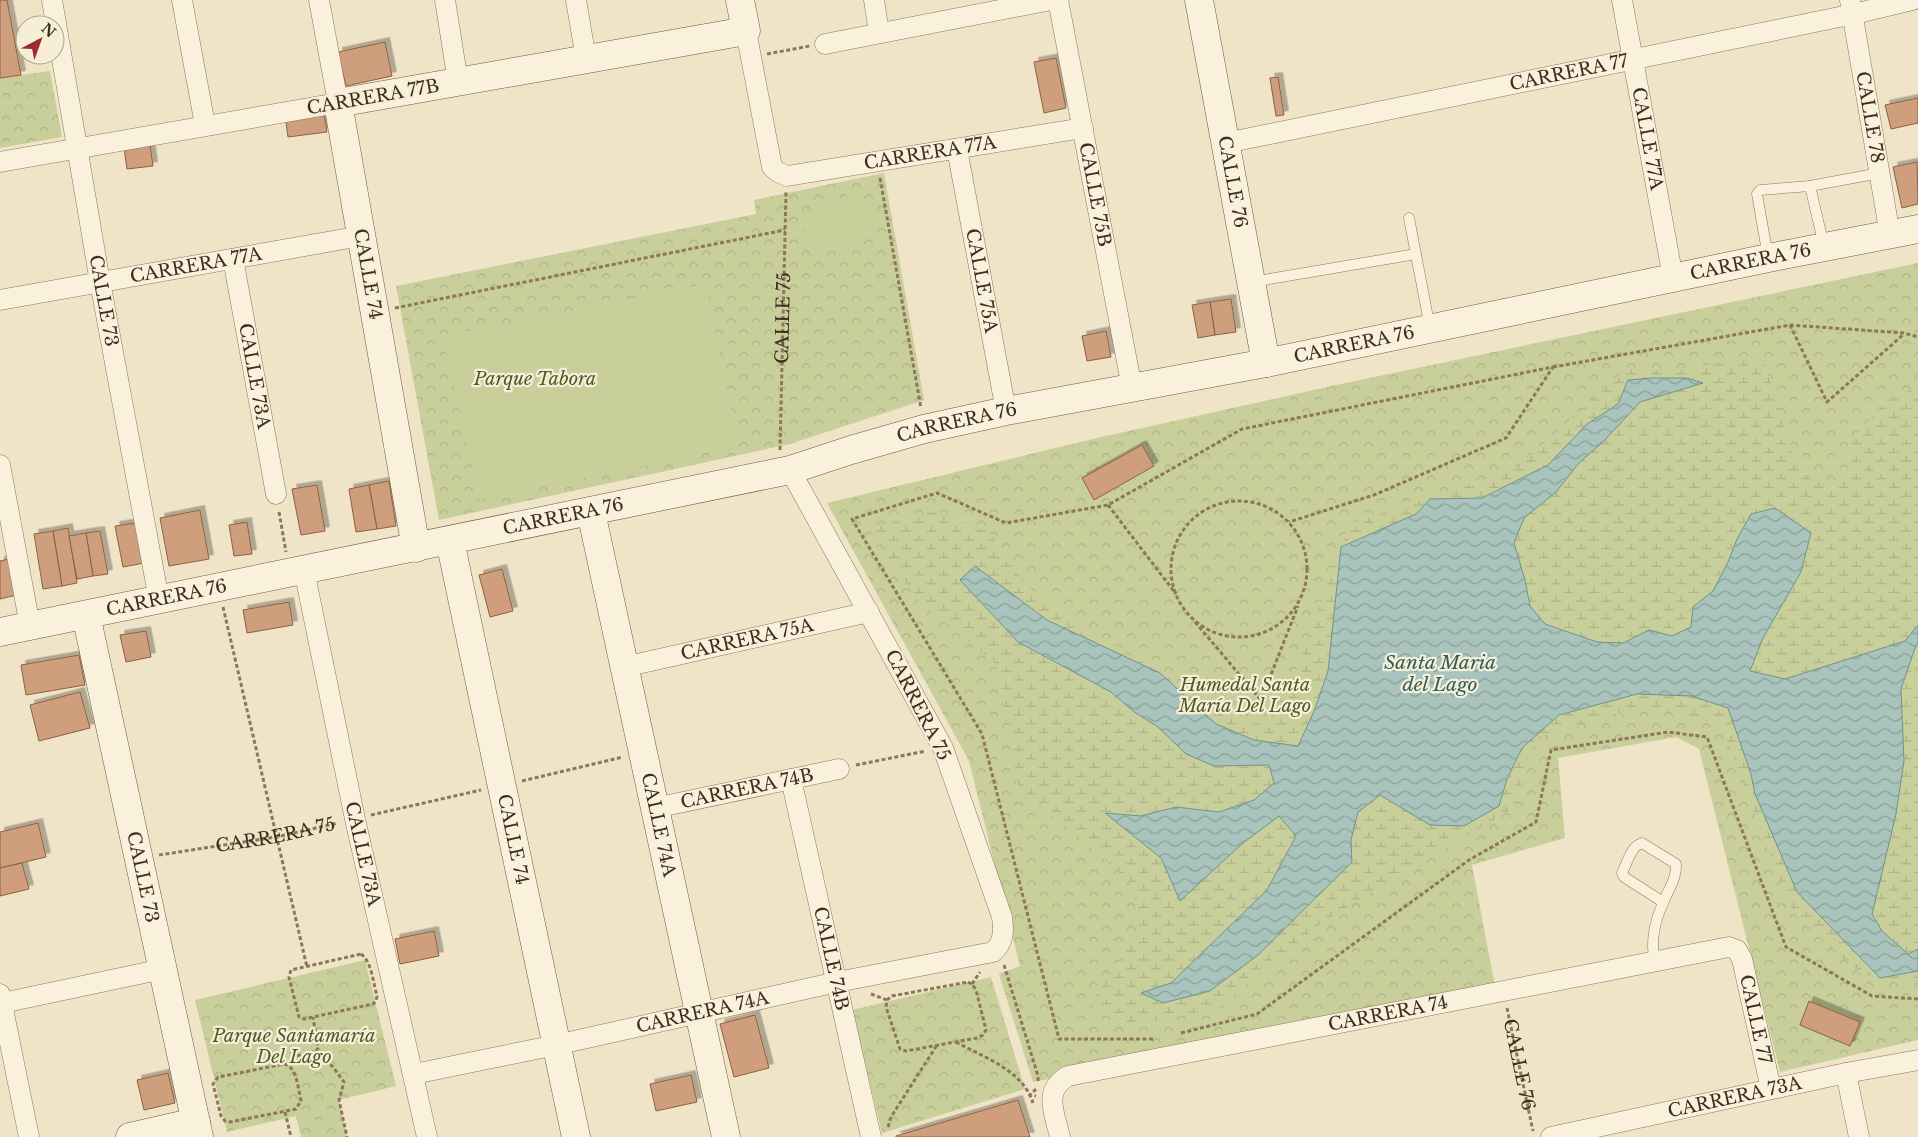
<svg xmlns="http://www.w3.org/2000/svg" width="1918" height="1137" viewBox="0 0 1918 1137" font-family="'Libre Baskerville',serif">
<defs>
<pattern id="forest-crowns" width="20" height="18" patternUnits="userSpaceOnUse" patternTransform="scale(1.25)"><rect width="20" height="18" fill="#c9cf9b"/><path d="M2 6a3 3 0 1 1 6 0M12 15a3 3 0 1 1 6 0" fill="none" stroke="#aeb285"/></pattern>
<pattern id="wetland-marsh" width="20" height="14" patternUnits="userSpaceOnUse" patternTransform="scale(1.25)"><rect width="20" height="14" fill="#c9cf9b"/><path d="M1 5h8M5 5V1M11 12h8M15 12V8" fill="none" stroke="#aeb285"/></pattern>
<pattern id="water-waves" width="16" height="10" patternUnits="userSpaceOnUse" patternTransform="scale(1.25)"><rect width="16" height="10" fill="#a9c4bc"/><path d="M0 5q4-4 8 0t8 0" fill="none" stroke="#8ba098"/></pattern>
<filter id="shadow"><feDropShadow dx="4.5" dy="-4.5" stdDeviation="0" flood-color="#0004"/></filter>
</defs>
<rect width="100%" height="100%" fill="#f0e4c8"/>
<g fill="url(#forest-crowns)">
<polygon points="50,71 62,137 0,148 0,78"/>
<polygon points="884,173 924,400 790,444 439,520 396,286 756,214 754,200"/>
<polygon points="1918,263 1918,1040 1780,1072 1699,749 1676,737 1558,758 1565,838 1472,865 1496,992 1033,1082 999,974 1020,966 969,761 827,503 1097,438 1336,385"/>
<polygon points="365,960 396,1086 339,1100 347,1137 301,1137 296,1116 227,1132 195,1000"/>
<polygon points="991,977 1025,1089 882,1133 852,1010"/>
</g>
<polygon fill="url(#wetland-marsh)" points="1764,359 1800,476 1847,481 1849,442 1882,406 1918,385 1918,644 1916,645 1906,660 1918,686 1918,979 1913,982 1862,975 1793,913 1721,724 1645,706 1535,738 1515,807 1325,920 1219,1008 1123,1027 1090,1003 1137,935 1134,885 1018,785 996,664 920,602 868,529 936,511 990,532 1026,586 1160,673 1252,725 1279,718 1349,524 1440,495 1520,465 1624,370 1685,370 1721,362"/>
<g fill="#c9cf9b">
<polygon points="859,190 877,229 817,258 798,219"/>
<polygon points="706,284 738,446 480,500 442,336"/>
</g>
<polygon fill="url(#water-waves)" stroke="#6f938a" points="1652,378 1687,378 1703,383 1640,402 1604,441 1579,463 1556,492 1524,518 1514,543 1525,580 1530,606 1545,624 1597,642 1623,643 1649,630 1672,636 1691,627 1693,607 1713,591 1728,562 1737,539 1751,514 1775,508 1811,533 1801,572 1763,638 1750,671 1785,679 1905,641 1918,625 1918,643 1916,645 1901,689 1904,761 1896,814 1872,914 1882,931 1908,954 1918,949 1918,971 1880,978 1797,892 1755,794 1751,774 1728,708 1691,696 1637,694 1559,715 1522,748 1507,779 1499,806 1464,826 1430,825 1380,795 1358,812 1351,840 1352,862 1258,955 1210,991 1163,1003 1141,993 1171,983 1267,890 1296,836 1279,816 1243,843 1180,901 1161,858 1105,813 1141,816 1176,807 1219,812 1254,800 1274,783 1269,765 1214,766 1186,754 1158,727 1133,711 1111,692 1018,642 960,580 975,566 1047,620 1160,673 1216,724 1254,740 1298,746 1315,709 1328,671 1341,547 1416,514 1430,499 1482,498 1548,465 1587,424 1618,404 1628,380"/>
<g fill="#cf9f7d" stroke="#8d5f41" filter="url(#shadow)">
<polygon points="0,0 7,0 21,75 0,78"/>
<polygon points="385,42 392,76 346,86 338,52"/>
<polygon points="1056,58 1066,108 1044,113 1034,62"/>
<polygon points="1278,77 1284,115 1276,116 1270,78"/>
<polygon points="1918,98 1918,123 1891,129 1885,105"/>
<polygon points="323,109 327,132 288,137 285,115"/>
<polygon points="150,145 153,166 127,169 124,148"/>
<polygon points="1917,162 1918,204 1902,208 1893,167"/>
<polygon points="1231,299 1236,332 1215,335 1210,302"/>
<polygon points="1210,302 1215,335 1198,338 1192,305"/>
<polygon points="1106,331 1111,357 1087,361 1082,336"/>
<polygon points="1142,445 1154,466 1094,500 1082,478"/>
<polygon points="389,481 396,526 377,529 369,485"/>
<polygon points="317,485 325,531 301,535 292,489"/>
<polygon points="369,485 377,529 356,532 349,489"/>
<polygon points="200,510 209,559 169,566 160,518"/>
<polygon points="247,522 252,554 234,556 229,525"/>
<polygon points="136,523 144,563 123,567 115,526"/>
<polygon points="68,528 77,583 62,586 53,531"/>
<polygon points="53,531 62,586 43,589 34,534"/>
<polygon points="100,531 108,574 93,576 86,533"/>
<polygon points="86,533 93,576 77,579 69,536"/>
<polygon points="13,558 21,594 0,599 0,561"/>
<polygon points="502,569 513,611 490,617 479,575"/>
<polygon points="289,602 293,625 247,633 243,610"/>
<polygon points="146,631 151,657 126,662 120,635"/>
<polygon points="79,655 85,685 26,695 21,665"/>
<polygon points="80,692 90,728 39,741 30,705"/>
<polygon points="38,823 46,857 0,868 0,832"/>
<polygon points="22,863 29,889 0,896 0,868"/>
<polygon points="434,931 439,956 400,964 395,939"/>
<polygon points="1809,1001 1860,1022 1850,1046 1800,1025"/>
<polygon points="755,1015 769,1068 734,1077 720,1024"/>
<polygon points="168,1073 175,1103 144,1110 137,1080"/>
<polygon points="691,1075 697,1102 656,1111 650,1084"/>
<polygon points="1018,1100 1030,1137 896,1137 896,1136"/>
</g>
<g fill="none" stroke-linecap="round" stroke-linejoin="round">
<g stroke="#8d765c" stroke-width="11">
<g id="lane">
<polyline points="1810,186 1880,173"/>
<polyline points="1409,218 1430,328"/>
<polyline points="1768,257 1757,194 1760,190 1810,186 1824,246"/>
<polyline points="1252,282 1416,254"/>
<path d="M1655,962C1650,941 1655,920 1664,901C1669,888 1677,878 1676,864L1642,843C1631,846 1627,863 1622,873L1624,877L1663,902"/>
</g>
</g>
<g stroke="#8d765c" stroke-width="21">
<g id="street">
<path id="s4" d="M52,0L100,282L159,600"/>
<polyline points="182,0 205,125"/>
<polyline points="445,0 458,82"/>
<polyline points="576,0 586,59"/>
<polyline points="874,0 879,33"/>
<path id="s5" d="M1058,0L1132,388"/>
<path id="s6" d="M1622,0L1673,278"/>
<path id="s7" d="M1850,0L1890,235"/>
<path id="s8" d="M746,31L772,167L778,172L787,176L1083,128"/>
<polyline points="825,44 1051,0"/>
<path id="s9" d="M1226,143L1854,14L1912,0"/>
<path id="s10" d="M957,149L1006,411"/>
<polyline points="0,162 338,103 319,0"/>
<path id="s11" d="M233,259L276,494"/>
<path id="s12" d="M0,300L361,236"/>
<polyline points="0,465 30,626"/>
<path id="s13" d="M304,570L355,819L427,1137"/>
<path id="s14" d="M624,667L869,612"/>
<path id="s15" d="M791,779L871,1137"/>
<path id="s16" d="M655,808L839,769"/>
<polyline points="0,994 29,1137"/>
<polyline points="2,1003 163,969"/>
<polyline points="1846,1073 1859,1137"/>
<path id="s17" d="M414,1074L556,1045L837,982L993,952C1004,942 1004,931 1002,917L943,748L790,470"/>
<path id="s18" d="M1060,1137C1055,1114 1042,1091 1068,1076L1729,947L1737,950L1742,959L1771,1089"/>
<path id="s19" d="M1551,1137L1846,1073L1918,1060"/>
</g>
</g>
<g stroke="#6f573f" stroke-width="29">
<g id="secondary">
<path id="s20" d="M1199,0L1266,363"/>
<path id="s21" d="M591,512L726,1137"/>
<path id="s22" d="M450,541L576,1137"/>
<polyline points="416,548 338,103 746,31 740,0"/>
<path id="s23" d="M86,615L199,1137"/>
<path id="s24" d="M0,632L790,470L851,450L924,429L1006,411L1266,363L1768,258L1918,229"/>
<polyline points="130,1137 196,1122"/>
</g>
</g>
<g stroke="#8d765c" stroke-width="3" stroke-dasharray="4 2.5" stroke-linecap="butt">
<polyline points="767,54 810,46"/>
<polyline points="880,178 921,408"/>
<polyline points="395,308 785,230"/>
<polyline points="1790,325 1827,402 1904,334"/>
<polyline points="1553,367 1790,325 1904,333 1918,337"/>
<path id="s1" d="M780,450L786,192"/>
<circle cx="1239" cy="569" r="68"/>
<polyline points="1108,505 1176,594"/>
<polyline points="279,512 286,552"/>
<polyline points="223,607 307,967"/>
<polyline points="1195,622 1261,700 1298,606"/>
<polyline points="856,765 926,751"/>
<polyline points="522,781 623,757"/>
<polyline points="371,815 481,790"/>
<path id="s2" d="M159,855L276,837L338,823"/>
<path d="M361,954C372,962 373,983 377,996L376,1001L373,1004L304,1019L299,1017L289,977L291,970Z"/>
<polyline points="1004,965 1038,1076 1038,1081"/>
<polygon points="968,982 972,984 976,990 986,1030 983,1035 977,1038 906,1051 900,1049 886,1007 887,1000 892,996"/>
<polyline points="972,984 980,972"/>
<polyline points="871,994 887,1000"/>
<path id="s3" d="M1507,1008L1533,1131"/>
<polyline points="1181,1033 1257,1014 1469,860 1536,822 1551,750 1668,732 1707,737 1786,947 1872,996 1918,999"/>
<polyline points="1153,1039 1059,1039 982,734 852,519 937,493 1006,523 1108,505 1242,429 1553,367 1506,438 1374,495 1289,522"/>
<path d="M956,1042C983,1057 1023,1070 1033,1103"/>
<polyline points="316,1051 333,1067 344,1082 339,1100 347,1137"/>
<path d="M284,1064C297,1066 298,1089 301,1101L296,1109L230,1122L225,1121L221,1116L213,1084L218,1077Z"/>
<polyline points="289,1065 293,1057 316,1051 318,1048 313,1017"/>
<polyline points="1036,1089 1030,1095 1036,1096"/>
<polyline points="285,1112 291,1137"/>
<polyline points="888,1127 891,1117 937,1045"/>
</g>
<use href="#lane" stroke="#faf1dc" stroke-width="10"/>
<use href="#street" stroke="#faf1dc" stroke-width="20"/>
<use href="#secondary" stroke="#faf1dc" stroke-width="28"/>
</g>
<g text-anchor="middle" stroke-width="4.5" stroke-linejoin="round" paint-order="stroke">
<g font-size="18" fill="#3d2e20" stroke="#f7eed8">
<text dy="6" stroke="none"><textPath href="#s9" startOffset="350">CARRERA 77</textPath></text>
<text transform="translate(373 97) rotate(-10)" y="6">CARRERA 77B</text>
<text dy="6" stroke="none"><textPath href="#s7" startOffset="119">CALLE 78</textPath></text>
<text dy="6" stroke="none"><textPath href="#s6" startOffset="141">CALLE 77A</textPath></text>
<text dy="6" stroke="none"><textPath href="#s8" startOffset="301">CARRERA 77A</textPath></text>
<text dy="6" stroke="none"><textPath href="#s20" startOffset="185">CALLE 76</textPath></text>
<text dy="6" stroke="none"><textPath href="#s5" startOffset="198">CALLE 75B</textPath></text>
<text dy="6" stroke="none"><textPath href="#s24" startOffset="1790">CARRERA 76</textPath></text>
<text dy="6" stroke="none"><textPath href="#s12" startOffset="199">CARRERA 77A</textPath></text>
<text transform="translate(368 274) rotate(80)" y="6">CALLE 74</text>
<text dy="6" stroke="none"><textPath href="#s10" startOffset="134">CALLE 75A</textPath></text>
<text dy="6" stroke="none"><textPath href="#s4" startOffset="305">CALLE 73</textPath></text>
<text dy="6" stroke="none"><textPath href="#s1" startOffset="132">CALLE 75</textPath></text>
<text dy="6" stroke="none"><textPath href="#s24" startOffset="1385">CARRERA 76</textPath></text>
<text dy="6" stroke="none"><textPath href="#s11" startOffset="119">CALLE 73A</textPath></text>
<text dy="6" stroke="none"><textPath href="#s24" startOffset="980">CARRERA 76</textPath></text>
<text dy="6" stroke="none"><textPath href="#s24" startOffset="575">CARRERA 76</textPath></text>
<text dy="6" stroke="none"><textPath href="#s24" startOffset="170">CARRERA 76</textPath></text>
<text dy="6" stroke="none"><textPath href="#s14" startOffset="126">CARRERA 75A</textPath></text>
<text transform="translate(918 705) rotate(63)" y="6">CARRERA 75</text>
<text dy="6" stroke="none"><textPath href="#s16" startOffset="94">CARRERA 74B</textPath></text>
<text dy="6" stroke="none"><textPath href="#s21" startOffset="320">CALLE 74A</textPath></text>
<text dy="6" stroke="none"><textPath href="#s2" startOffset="118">CARRERA 75</textPath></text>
<text dy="6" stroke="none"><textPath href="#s22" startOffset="305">CALLE 74</textPath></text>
<text dy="6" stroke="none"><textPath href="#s13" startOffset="290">CALLE 73A</textPath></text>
<text dy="6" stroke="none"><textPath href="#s23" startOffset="268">CALLE 73</textPath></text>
<text dy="6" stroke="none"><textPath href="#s15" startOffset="184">CALLE 74B</textPath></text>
<text dy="6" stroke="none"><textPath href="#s17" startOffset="295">CARRERA 74A</textPath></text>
<text dy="6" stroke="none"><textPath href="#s18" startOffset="394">CARRERA 74</textPath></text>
<text dy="6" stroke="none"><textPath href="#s18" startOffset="822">CALLE 77</textPath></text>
<text dy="6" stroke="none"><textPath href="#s3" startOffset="58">CALLE 76</textPath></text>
<text dy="6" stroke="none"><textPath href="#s19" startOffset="188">CARRERA 73A</textPath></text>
</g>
<g font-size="18" font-style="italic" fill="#4d5a26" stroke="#f7eed8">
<text x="535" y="385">Parque Tabora</text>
<text x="1245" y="691">Humedal Santa<tspan x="1245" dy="21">María Del Lago</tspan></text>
<text x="294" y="1042">Parque Santamaría<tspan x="294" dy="21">Del Lago</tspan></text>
</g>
<g font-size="19" font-style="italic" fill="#2f5d5a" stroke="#f7eed8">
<text x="1440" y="669">Santa Maria<tspan x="1440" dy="22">del Lago</tspan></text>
</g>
</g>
<g transform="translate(40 40) rotate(41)"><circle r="24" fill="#f7eed8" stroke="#ada18e"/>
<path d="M0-4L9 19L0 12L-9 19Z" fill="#9e2a2b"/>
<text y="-8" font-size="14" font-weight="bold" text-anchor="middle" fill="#3d2e20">N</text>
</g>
</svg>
